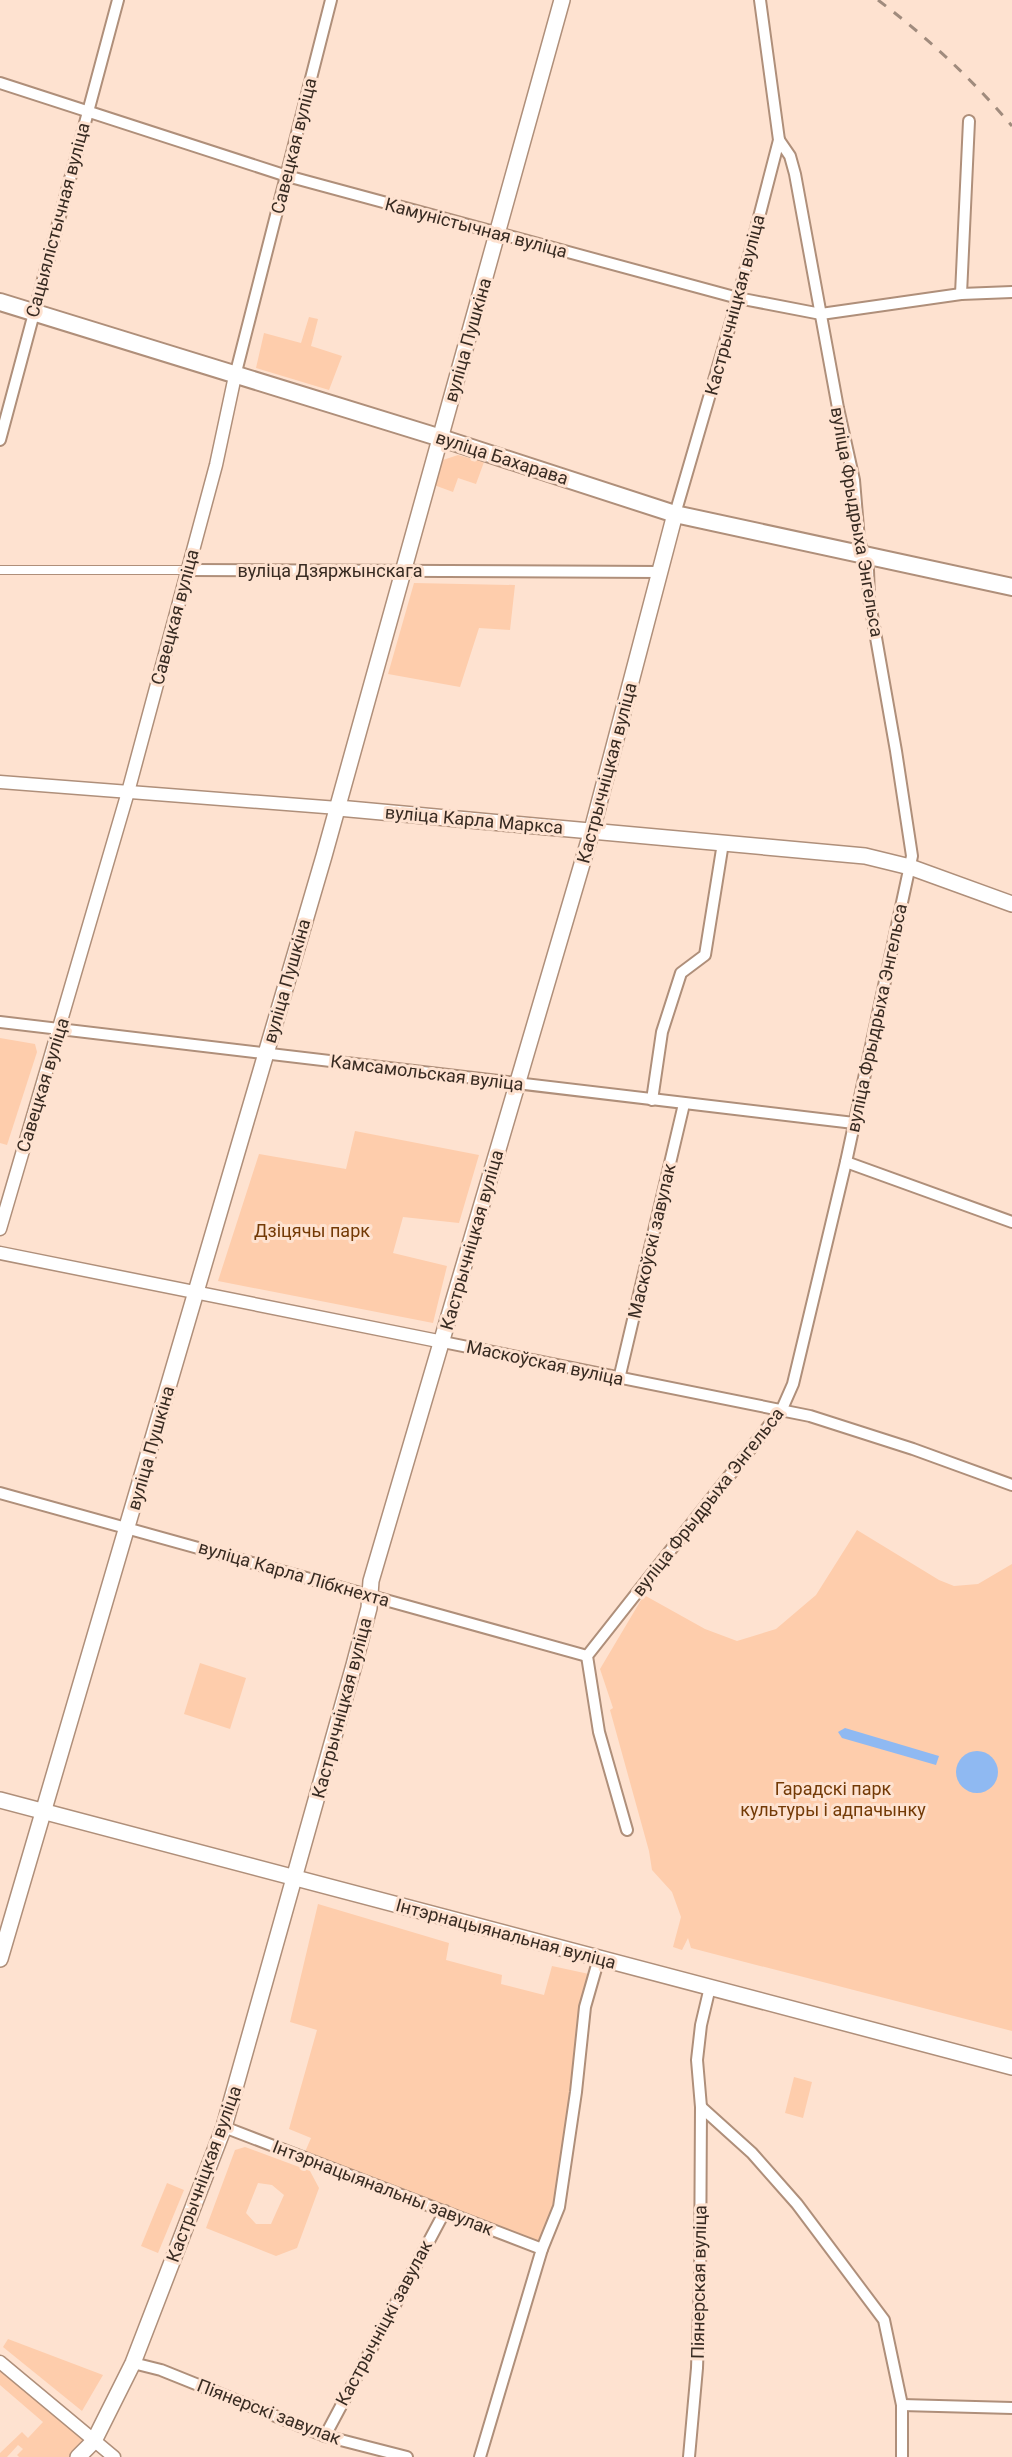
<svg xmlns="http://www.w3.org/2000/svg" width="1012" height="2457" viewBox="0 0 1012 2457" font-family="Roboto,sans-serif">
<rect width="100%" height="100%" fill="#fee2d0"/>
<g fill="#fecdac" fill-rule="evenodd">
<polygon points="309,317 318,319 311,346 342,356 329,390 256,368 264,333 301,343"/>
<polygon points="458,455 484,462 476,484 458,478 453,492 434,485 443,460"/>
<polygon points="414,583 515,585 510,630 479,628 460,687 388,674"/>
<polygon points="0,1038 35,1044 37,1052 7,1145 0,1143"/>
<polygon points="355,1131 479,1155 459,1223 403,1217 393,1253 447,1266 433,1323 218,1281 259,1154 346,1169"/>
<polygon points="857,1530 939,1580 954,1586 978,1584 1012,1564 1012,2031 691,1948 688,1938 682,1950 673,1947 681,1917 672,1892 652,1870 649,1851 610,1710 613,1708 600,1669 644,1595 705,1629 737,1641 776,1629 816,1595"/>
<polygon points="200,1663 246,1678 230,1729 184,1714"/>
<polygon points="318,1904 449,1943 446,1960 502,1975 501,1984 544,1995 552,1966 589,1974 579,2018 556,2200 550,2218 537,2243 305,2152 311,2138 289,2129 317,2030 290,2022"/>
<polygon points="794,2077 812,2082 803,2118 785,2113"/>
<path d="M245,2147L310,2171L319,2188L297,2248L276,2256L206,2228L235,2150ZM258,2183L272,2185L284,2195L271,2224H256L246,2213Z"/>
<polygon points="167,2183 184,2190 158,2253 141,2246"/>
<polygon points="8,2339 103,2375 82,2411 3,2347"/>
<polygon points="0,2362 94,2441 78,2457 19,2457 17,2455 23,2449 18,2445 7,2457 0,2457 0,2453 22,2432 28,2438 43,2422 0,2385"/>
</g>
<g fill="#8fb9f2">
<polygon points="845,1728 939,1756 936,1765 842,1738 838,1732"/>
<circle cx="977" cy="1772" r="21"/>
</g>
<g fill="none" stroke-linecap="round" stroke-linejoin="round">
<g stroke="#af8f7a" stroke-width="10">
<polyline id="pedestrian" points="0,570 188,570"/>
</g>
<g stroke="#af8f7a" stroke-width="14">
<g id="minor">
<polyline points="0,83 287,176 738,298 821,314 961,294 1012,292"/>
<polyline points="961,294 969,121"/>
<polyline points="235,376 331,0"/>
<polyline points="0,440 118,0"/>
<polyline points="675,514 738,298 779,140 760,0"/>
<polyline points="188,570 659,572"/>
<polyline points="0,1022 854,1123"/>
<polyline points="652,1100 662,1032 681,973 705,955 723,843"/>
<polyline points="846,1162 1012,1222"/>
<polyline points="443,1342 810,1416 913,1449 1012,1485"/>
<polyline points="619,1379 684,1104"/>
<polyline points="0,1493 587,1656"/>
<polyline points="627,1830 599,1732 587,1656 782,1409 793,1384 846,1162 912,856 896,751 869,598 868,570 859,540 854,480 838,408 795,174 790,156 779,140"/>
<polyline points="701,2107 752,2153 797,2204 884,2320 902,2405 902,2457"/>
<polyline points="224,2127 542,2249 480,2457"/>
<polyline points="542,2249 559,2207 576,2092 585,2007 599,1958"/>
<polyline points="133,2363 161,2370 325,2436 407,2457"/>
<polyline points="902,2405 1012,2408"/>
<polyline points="325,2436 445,2211"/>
<polyline points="689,2457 697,2368 700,2283 701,2107 697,2060 701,2025 710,1987"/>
</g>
</g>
<g stroke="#af8f7a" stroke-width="15">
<g id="tertiary">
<polyline points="0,782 338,808"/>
<polyline points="0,1229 128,792 216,465 235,376"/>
<polyline points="0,1253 443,1342"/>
<polyline points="0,2362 114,2457"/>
</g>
</g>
<g stroke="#af8f7a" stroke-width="18">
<g id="secondary">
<polyline points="338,808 865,856 910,867 1012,904"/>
<polyline points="0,1800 1012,2067"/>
<polyline points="0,1959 324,856 562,0"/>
<polyline points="78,2457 94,2441 133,2363 224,2127 354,1665 369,1608 371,1581 592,830 675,514"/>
</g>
</g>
<g stroke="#af8f7a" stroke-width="20">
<polyline id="primary" points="0,302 441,438 675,514 1012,587"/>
</g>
<use href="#pedestrian" stroke="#fff" stroke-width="8"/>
<use href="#minor" stroke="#fff" stroke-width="10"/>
<use href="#tertiary" stroke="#fff" stroke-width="12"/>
<use href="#secondary" stroke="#fff" stroke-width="15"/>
<use href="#primary" stroke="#fff" stroke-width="16"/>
<path stroke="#a08b7d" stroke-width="3" stroke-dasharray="10 10" stroke-linecap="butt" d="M878,0C927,37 972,79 1012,126"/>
</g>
<g text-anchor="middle" stroke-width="6" stroke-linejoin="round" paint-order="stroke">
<g font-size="18" fill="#382b22" stroke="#fee2d0">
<text transform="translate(294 146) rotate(-76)" y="6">Савецкая вуліца</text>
<text transform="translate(58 220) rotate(-75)" y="6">Сацыялістычная вуліца</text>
<text transform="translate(476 228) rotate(15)" y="6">Камуністычная вуліца</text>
<text transform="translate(735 305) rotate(-75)" y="6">Кастрычніцкая вуліца</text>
<text transform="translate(468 340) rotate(-74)" y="6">вуліца Пушкіна</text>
<text transform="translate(502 458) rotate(18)" y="6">вуліца Бахарава</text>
<text transform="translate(857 522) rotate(80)" y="6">вуліца Фрыдрыха Энгельса</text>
<text x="330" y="577">вуліца Дзяржынскага</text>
<text transform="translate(175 617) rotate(-75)" y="6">Савецкая вуліца</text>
<text transform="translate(607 773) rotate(-75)" y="6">Кастрычніцкая вуліца</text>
<text transform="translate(474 820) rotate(5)" y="6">вуліца Карла Маркса</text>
<text transform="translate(287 981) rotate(-74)" y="6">вуліца Пушкіна</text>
<text transform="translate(877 1018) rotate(-78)" y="6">вуліца Фрыдрыха Энгельса</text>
<text transform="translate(427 1073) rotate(7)" y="6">Камсамольская вуліца</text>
<text transform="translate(43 1085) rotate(-73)" y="6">Савецкая вуліца</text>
<text transform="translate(472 1240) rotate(-74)" y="6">Кастрычніцкая вуліца</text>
<text transform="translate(652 1241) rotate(-77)" y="6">Маскоўскі завулак</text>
<text transform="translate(545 1363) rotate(12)" y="6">Маскоўская вуліца</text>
<text transform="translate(151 1448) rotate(-74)" y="6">вуліца Пушкіна</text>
<text transform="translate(708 1502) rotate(-52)" y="6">вуліца Фрыдрыха Энгельса</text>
<text transform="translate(294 1574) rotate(16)" y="6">вуліца Карла Лібкнехта</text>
<text transform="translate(342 1708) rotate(-75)" y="6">Кастрычніцкая вуліца</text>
<text transform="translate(506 1934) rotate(15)" y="6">Інтэрнацыянальная вуліца</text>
<text transform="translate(204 2174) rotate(-70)" y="6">Кастрычніцкая вуліца</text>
<text transform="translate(383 2188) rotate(21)" y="6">Інтэрнацыянальны завулак</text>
<text transform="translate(699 2282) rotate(-89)" y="6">Піянерская вуліца</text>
<text transform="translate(384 2323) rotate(-62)" y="6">Кастрычніцкі завулак</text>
<text transform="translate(269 2412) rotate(21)" y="6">Піянерскі завулак</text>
</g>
<g font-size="18" fill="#733a06" stroke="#fee2d0">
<text x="312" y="1237">Дзіцячы парк</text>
<text x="833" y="1795">Гарадскі парк<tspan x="833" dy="21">культуры і адпачынку</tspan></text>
</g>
</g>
</svg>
